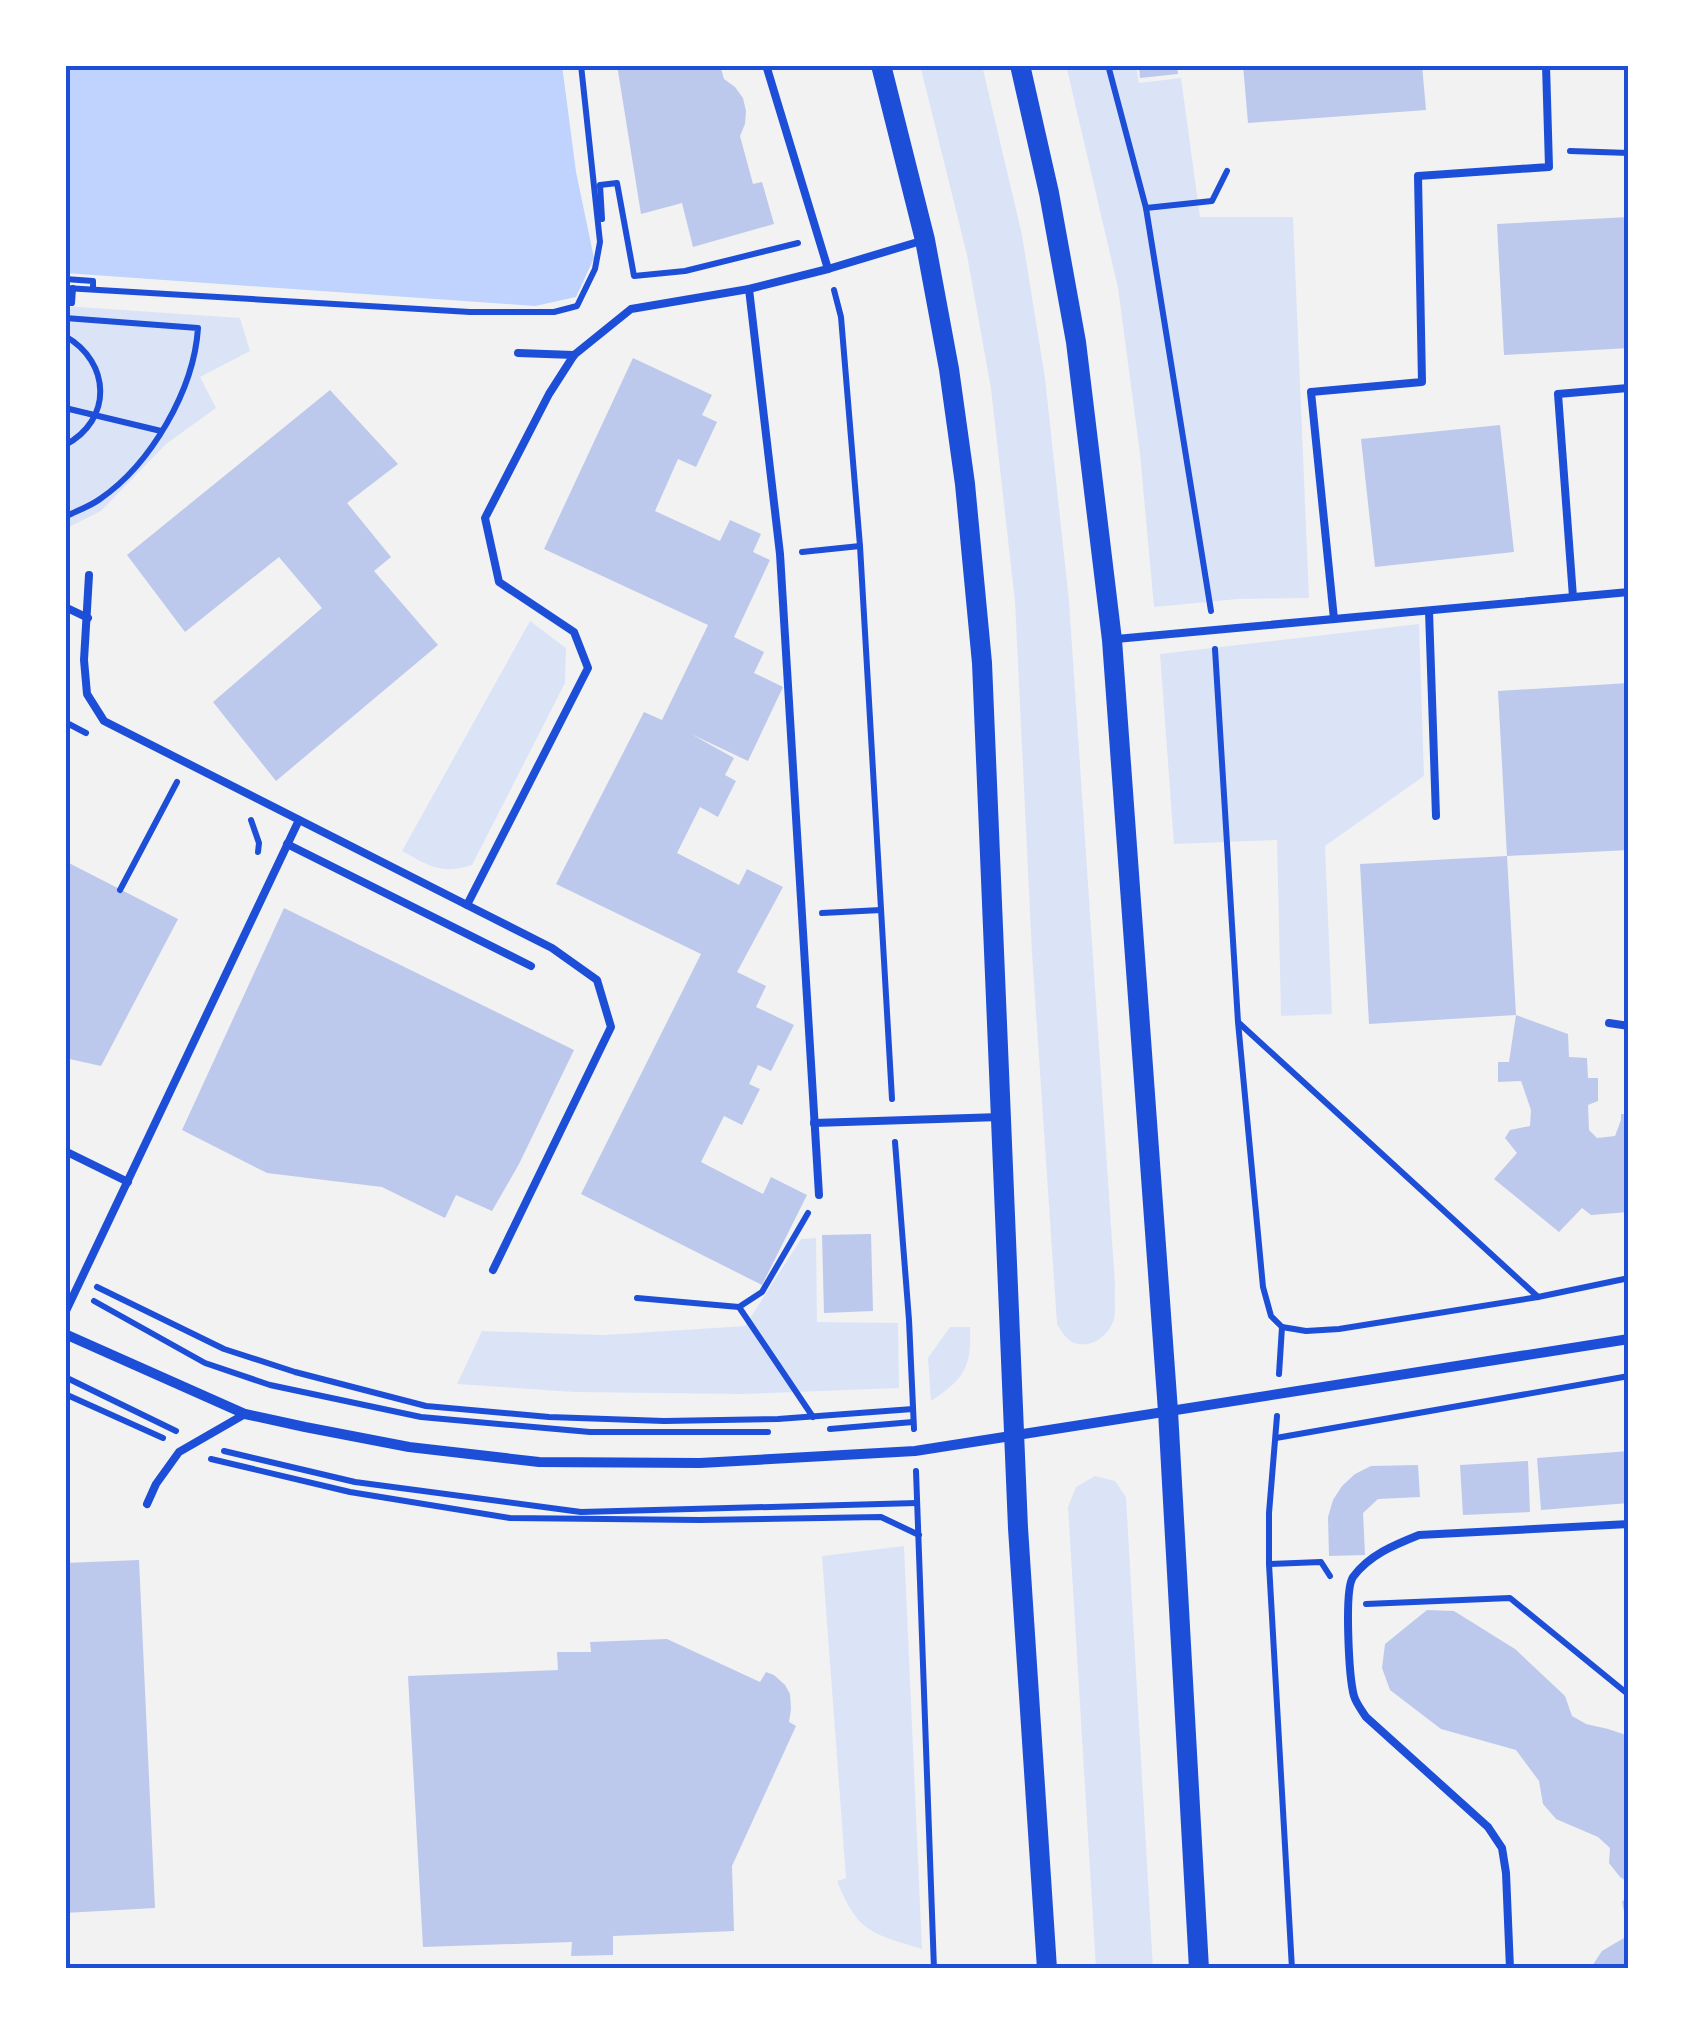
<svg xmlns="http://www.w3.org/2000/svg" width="1694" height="2034" viewBox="0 0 1694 2034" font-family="Helvetica,sans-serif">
<rect width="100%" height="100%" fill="#f2f2f2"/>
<g fill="#dbe4f7">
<path d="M920,65H982L1022,235L1045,378L1069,601L1115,1285C1114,1296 1116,1309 1114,1319C1109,1336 1091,1349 1074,1343C1066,1340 1061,1330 1057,1324L1032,954L1015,602L991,389L967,255Z"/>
<polygon points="1066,65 1136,65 1139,83 1181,78 1200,217 1293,217 1309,598 1238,599 1154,607 1140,454 1118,288"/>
<polygon points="65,306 240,318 250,351 200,377 216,408 166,444 101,511 65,529"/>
<path d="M530,621L566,648L565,683L472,865C441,875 429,866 402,851Z"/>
<polygon points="1419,624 1424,776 1325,846 1332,1014 1281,1016 1277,840 1174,844 1160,654"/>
<polygon points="816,1238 817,1322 898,1323 899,1388 743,1394 574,1392 457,1384 482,1331 604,1335 745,1326 801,1239"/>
<path d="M950,1327H970C972,1367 964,1379 931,1401L928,1358Z"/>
<polygon points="1095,1476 1115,1481 1126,1497 1153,1969 1096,1969 1068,1507 1076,1487"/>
<path d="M904,1546L922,1949C871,1933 858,1933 837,1881L846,1878L822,1556Z"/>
</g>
<polygon fill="#bfd3fe" points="65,65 562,65 576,172 594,258 576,297 535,306 65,273"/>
<g fill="#bdc9ec">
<polygon points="617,65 720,65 724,79 735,87 743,98 746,111 745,124 740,136 753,184 762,182 774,224 693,247 682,203 641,214"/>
<polygon points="1139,65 1177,65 1178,74 1140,78"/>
<polygon points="1243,65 1422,65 1426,110 1248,123"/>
<polygon points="1629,217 1629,348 1504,355 1497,224"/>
<polygon points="633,358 712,395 702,415 717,422 696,467 678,459 655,511 720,541 730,520 761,534 753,552 770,560 734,637 764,652 754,673 783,687 748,761 691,734 734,758 725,775 736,781 718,817 700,807 677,853 739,885 747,869 783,887 737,972 766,986 756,1007 794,1025 771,1071 758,1065 749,1084 760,1089 742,1125 724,1116 701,1162 763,1194 771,1177 807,1195 762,1285 581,1194 701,954 556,884 644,712 662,720 708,625 544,549"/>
<polygon points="330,390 398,464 347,503 391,557 374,571 438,645 276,781 213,702 322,608 279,557 185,632 127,555"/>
<polygon points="1500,425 1514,552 1375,567 1361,439"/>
<polygon points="1629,683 1629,850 1507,856 1498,691"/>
<polygon points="1507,856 1516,1015 1369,1024 1360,864"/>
<polygon points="65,861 178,919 101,1066 65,1058"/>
<polygon points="284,908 574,1050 519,1164 492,1211 456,1195 445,1218 382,1187 267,1173 182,1130"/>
<polygon points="1516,1015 1568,1034 1569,1057 1587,1058 1588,1078 1598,1078 1598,1101 1588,1105 1589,1130 1597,1138 1615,1136 1621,1120 1621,1114 1629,1114 1629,1212 1591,1215 1582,1208 1559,1232 1494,1179 1517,1153 1505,1138 1510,1130 1530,1126 1531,1110 1521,1081 1498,1082 1498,1062 1509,1062"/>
<polygon points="871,1234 873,1311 824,1313 822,1235"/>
<polygon points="1629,1451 1629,1503 1541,1510 1537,1458"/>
<polygon points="1528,1461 1530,1512 1463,1515 1460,1465"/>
<polygon points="1418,1465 1420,1497 1378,1499 1363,1513 1365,1555 1329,1556 1328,1517 1333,1500 1342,1486 1355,1474 1371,1466"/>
<polygon points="139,1560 155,1908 65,1913 65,1563"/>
<polygon points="1427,1610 1454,1611 1515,1649 1565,1696 1572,1716 1586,1724 1608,1729 1629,1736 1629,1883 1620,1877 1609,1863 1610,1848 1598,1837 1556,1819 1543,1804 1539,1781 1516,1750 1441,1729 1390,1690 1382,1668 1385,1644"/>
<polygon points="667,1639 760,1682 766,1672 774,1675 785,1685 790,1694 791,1709 789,1722 796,1726 732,1866 734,1931 613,1936 613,1955 571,1956 572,1942 423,1947 408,1676 558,1670 557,1652 591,1652 590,1642"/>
<polygon points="1629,1893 1629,1927 1627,1927 1622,1902"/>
<polygon points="1629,1935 1629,1969 1590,1969 1602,1951"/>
</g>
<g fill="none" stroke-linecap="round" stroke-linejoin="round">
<g stroke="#1d4ed8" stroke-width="6">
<polyline points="1108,65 1146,208 1211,611"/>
<polyline points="1570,151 1629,153"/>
<polyline points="1146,208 1212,201 1227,171"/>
<polyline points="602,219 600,185 617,183 634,276 685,271 798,243"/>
<polyline points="65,279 93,281 93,289"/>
<polyline points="65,288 470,312 554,312 577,306 595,269 600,242 581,65"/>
<polyline points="834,290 841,317 860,546 892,1099"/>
<polyline points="65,303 72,303 73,288"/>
<path d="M65,318L198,328C194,390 151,464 100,499C89,507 76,511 65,517"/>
<path d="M65,336C111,362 113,420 65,445"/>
<polyline points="65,408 161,431"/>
<polyline points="802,552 860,546"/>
<polyline points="1215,649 1238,1022 1263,1287 1271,1316 1282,1327 1279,1374"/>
<polyline points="65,722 86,733"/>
<polyline points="251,820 259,843 258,852"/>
<polyline points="120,890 177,782"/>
<polyline points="822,913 881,910"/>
<polyline points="1239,1023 1538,1297"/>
<polyline points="895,1142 909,1320 914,1429"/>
<polyline points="808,1213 762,1292 739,1307 813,1417"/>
<polyline points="97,1287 224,1349 295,1372 426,1406 549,1417 664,1421 778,1419 913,1409"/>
<polyline points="637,1298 739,1307"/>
<polyline points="94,1301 205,1363 270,1385 421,1417 590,1432 768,1432"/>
<polyline points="1282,1327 1306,1331 1339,1329 1538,1297 1629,1278"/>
<polyline points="65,1377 176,1431"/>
<polyline points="65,1394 163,1438"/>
<polyline points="1277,1416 1269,1513 1269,1564 1292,1969"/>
<polyline points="830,1429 913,1422"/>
<polyline points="1276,1438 1629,1376"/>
<polyline points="224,1451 355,1482 581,1512 917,1503"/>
<polyline points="211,1459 350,1492 510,1518 700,1520 881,1517 919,1535"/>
<polyline points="916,1471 934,1969"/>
<polyline points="1269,1564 1321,1562 1330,1576"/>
<polyline points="1366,1604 1510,1598 1629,1695"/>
</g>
<g stroke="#1d4ed8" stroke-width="8">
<polyline points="766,65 828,269"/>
<polyline points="749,289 780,554 819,1195"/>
<polyline points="518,353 574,355"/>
<polyline points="89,575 84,660 87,694 104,721 467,905"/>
<polyline points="1573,597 1558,394 1628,388"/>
<polyline points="65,607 88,618"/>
<polyline points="1429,611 1436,816"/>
<polyline points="1334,619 1311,392 1422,382 1418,176 1549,167 1546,65"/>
<polyline points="1116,639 1629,592"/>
<polyline points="287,844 531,966"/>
<polyline points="1609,1023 1629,1026"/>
<polyline points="814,1123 1000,1117"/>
<polyline points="65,1151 128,1182"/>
<polyline points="493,1270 611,1027 597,980 552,948 467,905 588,668 574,632 499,582 485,518 549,394 574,355 631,309 749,289 828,269 921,241"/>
<polyline points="65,1313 299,820"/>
<polyline points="147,1504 156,1484 179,1452 245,1414"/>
<path d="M1510,1969L1506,1873L1502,1848L1488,1827L1366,1717C1362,1711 1356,1703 1354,1696C1349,1678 1344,1590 1353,1577C1369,1555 1394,1545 1419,1535L1629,1524"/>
</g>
<polyline stroke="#1d4ed8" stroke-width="10" points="65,1334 245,1414 305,1427 409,1447 539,1462 700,1463 915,1451 1629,1339"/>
<g stroke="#1d4ed8" stroke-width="20">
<polyline points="881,65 925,240 949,369 965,484 982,663 1018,1528 1047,1969"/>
<polyline points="1020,65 1049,193 1076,342 1112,640 1168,1411 1199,1969"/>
</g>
</g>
<rect width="1694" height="2034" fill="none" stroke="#ffffff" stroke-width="135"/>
<rect x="68" y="68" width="1558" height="1898" fill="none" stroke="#1d4ed8" stroke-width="4"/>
</svg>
